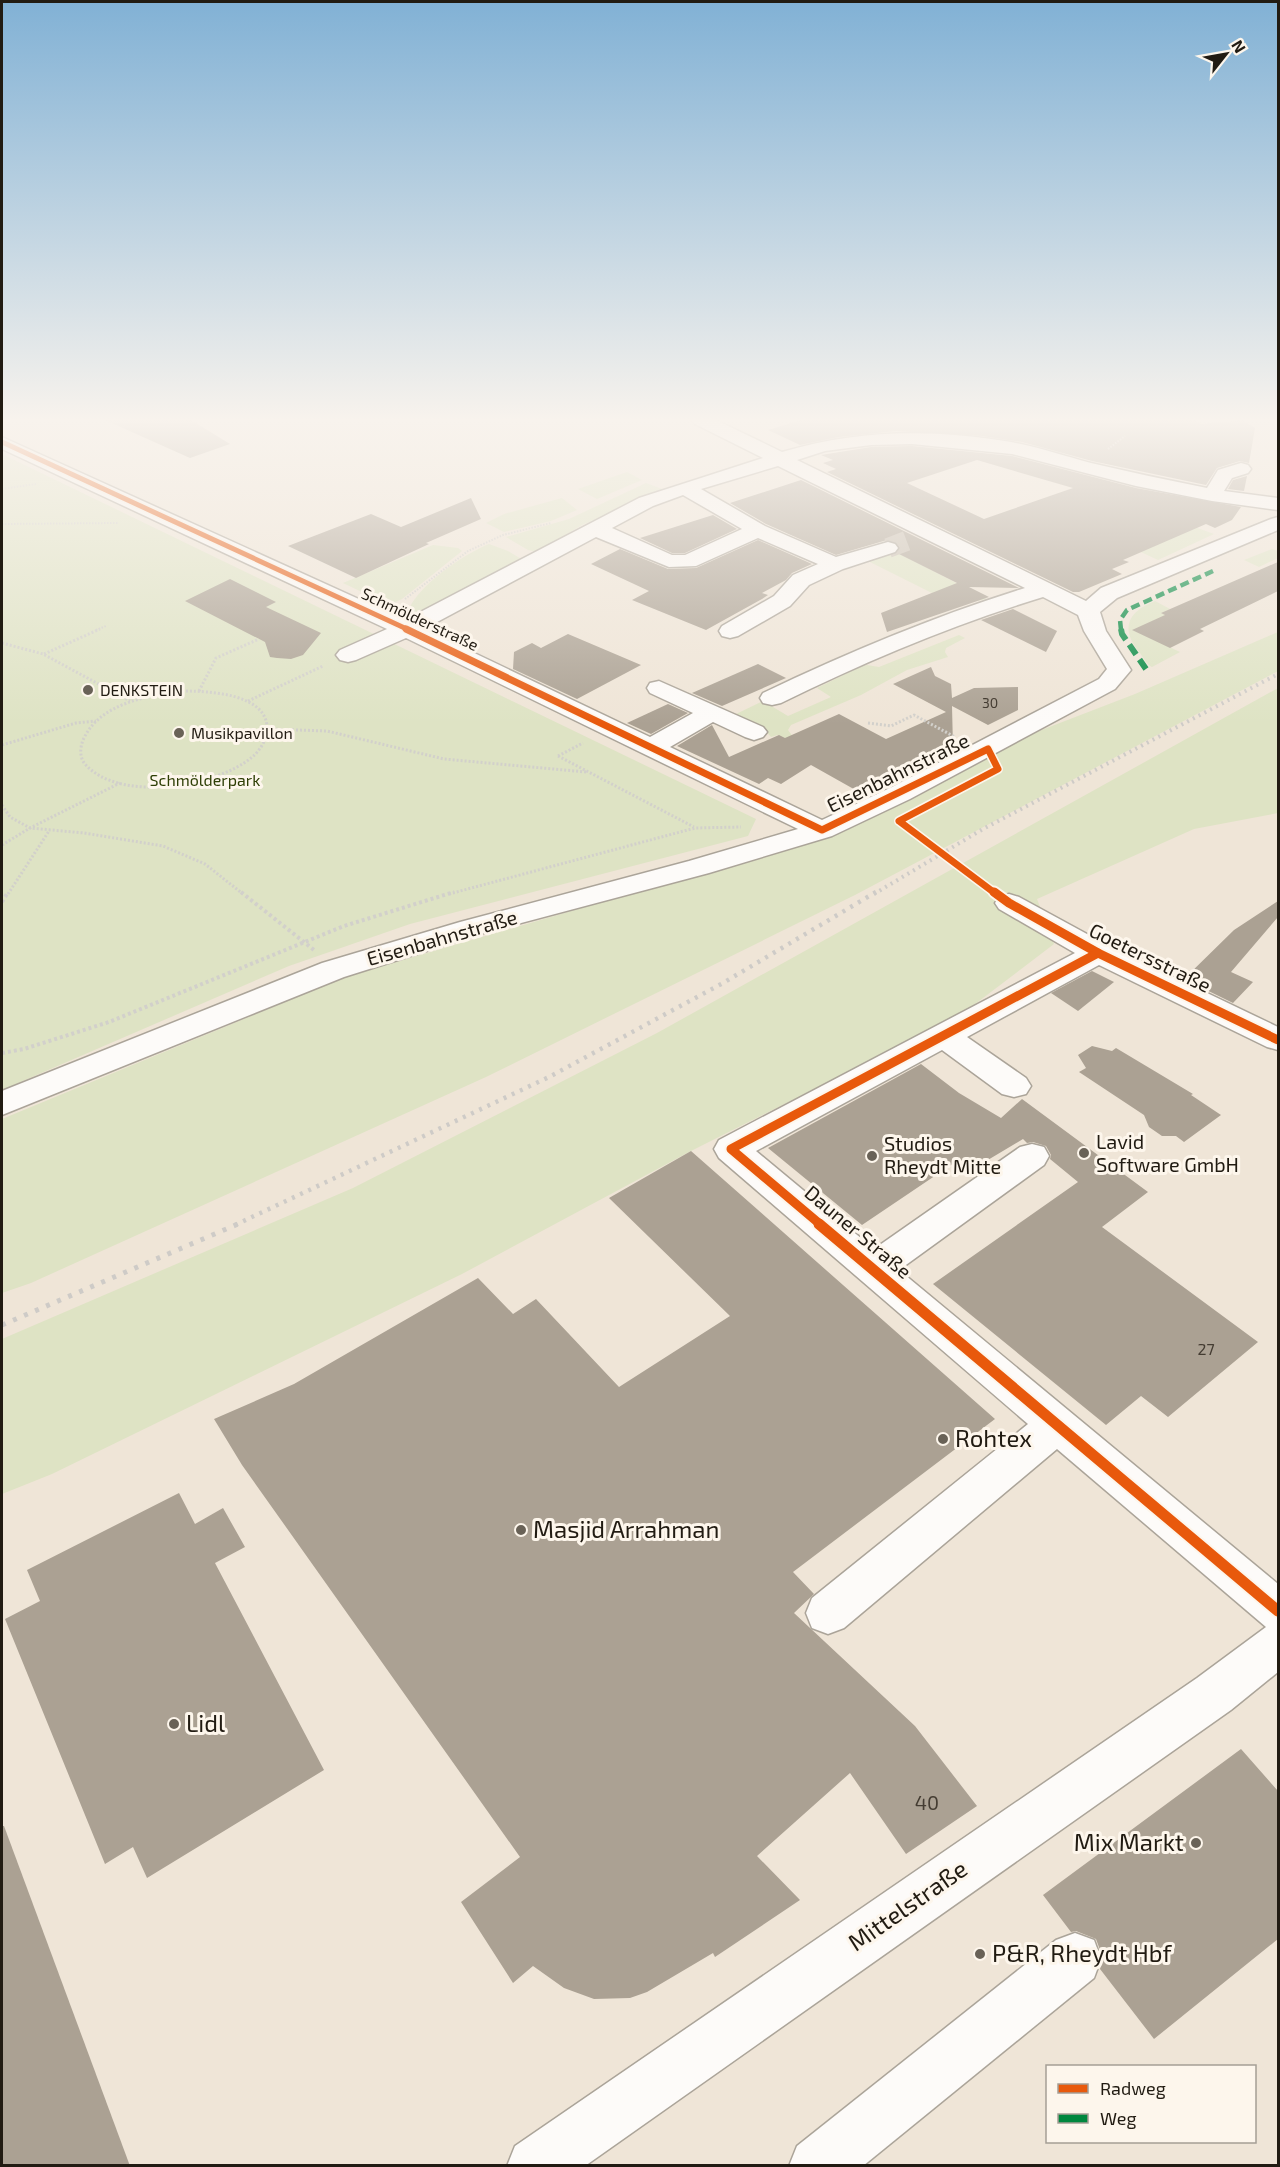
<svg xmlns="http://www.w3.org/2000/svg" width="1280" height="2167" viewBox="0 0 1280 2167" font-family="'Exo 2',sans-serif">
<rect width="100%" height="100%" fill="#efe5d7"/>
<g fill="#dee3c4">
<polygon points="2,454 756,819 748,836 410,924 289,966 2,1090"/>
<polygon points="627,472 642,480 597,499 578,489"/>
<polygon points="646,483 665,490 582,525 537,552 528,550 506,537 569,519"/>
<polygon points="562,498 577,510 551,521 504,532 486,523 504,514"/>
<polygon points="1151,511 1214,534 1158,560 1130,547 1148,548 1180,534"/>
<path d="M489,544L508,551L523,560L424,613L408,611C418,585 464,554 489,544Z"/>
<polygon points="433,545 458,548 462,551 402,599 389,605 343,583"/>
<polygon points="891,549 987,599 956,605 866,560"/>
<polygon points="1272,549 1278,551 1278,558 1259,567 1244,560"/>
<path d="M1155,601L1170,609L1162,613L1166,615L1133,630L1180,652L1152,667C1146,664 1144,658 1140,653C1120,629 1127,612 1155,601Z"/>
<polygon points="1278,632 1278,671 855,895 486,1077 31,1283 2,1293 2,1119 348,976 825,837 1039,731 1135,694"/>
<polygon points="959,635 965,638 946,648 945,652 948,657 907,670 861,695 791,725 788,730 799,745 778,735 771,737 763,728 736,714 763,701 788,716 831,697 817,688 862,666 867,665 879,667"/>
<polygon points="1278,688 1278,813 1194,829 1037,899 1054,944 958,1017 691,1151 462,1274 52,1474 2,1494 2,1339 353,1188 657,1033"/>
</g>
<g fill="#aba193" fill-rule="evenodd">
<polygon points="105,420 191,420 230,444 190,458"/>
<polygon points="801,420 1195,420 1201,424 1242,420 1255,428 1249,463 1240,461 1217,468 1206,485 1092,461 1022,442 982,436 896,431 839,437 800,445 768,430"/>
<path d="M912,446L1012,456L1136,488L1241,507L1232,520L1215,528L1206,524L1123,560L1129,562L1112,569L1122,574L1079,592H1073L827,472L836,469L823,463L833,460L821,455L871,447ZM977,460L1073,488L984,519L907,483Z"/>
<polygon points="1247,476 1244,491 1228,489 1233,480"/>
<polygon points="801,480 1019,588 969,587 989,597 887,632 881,613 957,583 897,553 900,548 896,542 887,540 836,555 766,524 730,503"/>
<polygon points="471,498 481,519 426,543 429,544 356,578 288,546 371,514 401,527"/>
<polygon points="713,515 737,529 685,553 672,553 640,538"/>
<polygon points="758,540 812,564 792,573 786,580 762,593 768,595 762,599 706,630 632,600 649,591 591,564 620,549 668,569 696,568"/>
<polygon points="1278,562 1278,591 1200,629 1204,631 1170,648 1132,630 1165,615 1161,613"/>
<polygon points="230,579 276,602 266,607 321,633 303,655 291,659 277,658 270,657 265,642 185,601"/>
<polygon points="1013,609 1057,631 1046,652 981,620"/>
<polygon points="568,634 641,665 577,699 513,669 514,652 532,643 541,648"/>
<polygon points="758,664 786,678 722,706 692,693"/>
<polygon points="931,667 935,676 951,684 952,698 974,688 1018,687 1018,710 988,725 952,706 953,747 943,747 922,758 922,760 859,792 811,765 781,784 768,778 759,784 677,746 712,725 729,757 779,735 785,738 839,714 886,739 946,712 893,684"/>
<polygon points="668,704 688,713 651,734 627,723"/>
<polygon points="1278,901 1278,917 1231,972 1253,982 1233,1003 1184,979 1234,930"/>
<polygon points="1092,971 1114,982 1078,1011 1051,993"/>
<polygon points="1092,1046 1112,1051 1116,1048 1193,1094 1191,1095 1221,1115 1184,1142 1176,1136 1162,1136 1149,1127 1144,1115 1079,1072 1086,1068 1078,1055"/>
<polygon points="921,1064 959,1093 1001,1118 1022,1099 1148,1192 1102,1227 1258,1342 1168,1417 1141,1396 1106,1425 933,1284 1078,1182 1050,1159 1051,1155 1046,1146 1033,1142 1027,1143 1023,1139 966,1173 954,1163 862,1225 768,1148"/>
<polygon points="691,1151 995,1419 793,1572 814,1594 794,1613 915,1726 977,1806 906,1854 850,1773 757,1856 800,1900 715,1957 713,1953 647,1992 630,1998 594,1999 564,1988 533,1966 513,1983 461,1902 520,1857 242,1465 214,1419 294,1384 478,1278 513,1314 536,1299 619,1387 730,1316 609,1198"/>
<polygon points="179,1493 195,1524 223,1508 245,1547 215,1563 324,1770 147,1878 133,1847 105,1864 5,1619 40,1601 27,1570"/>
<polygon points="1241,1749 1278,1791 1278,1939 1154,2039 1100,1969 1103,1958 1096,1939 1076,1931 1071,1932 1043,1895"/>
<polygon points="2,1826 4,1826 130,2166 2,2166"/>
</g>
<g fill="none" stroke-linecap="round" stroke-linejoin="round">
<polyline stroke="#c6bdb0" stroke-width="20" stroke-dasharray="20 10" stroke-linecap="butt" points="888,548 914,538"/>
<g stroke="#aba499" stroke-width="3">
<g id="minor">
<path d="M692,420H716L782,452C860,429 931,429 1011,442C1038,447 1065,456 1091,463C1129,472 1168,480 1207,488L1218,470L1241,463L1248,465L1251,469L1248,473L1232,478L1224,491L1278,498V510L1212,501L1136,486L1012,454L912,444L871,445L825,451L797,460L1086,601L1101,588L1271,519L1278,517V530L1117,598L1100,612L1106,631L1131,670L1115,689L910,799L832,836L709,873L480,934L344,977L2,1115V1091L322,963L460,922L689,861L798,829L406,638L356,660L348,662L340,660L336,655L340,650L387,629L2,449V437L405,620L639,498L763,458L695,424ZM778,466L1025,588C935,616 849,652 763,693L760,698L763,703L772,705L781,703C866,661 952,625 1043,597L1078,615L1084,631L1107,669L1099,679L892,787L822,820L670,747L713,722L745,737L754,740L763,737L767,732L763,727L659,681L650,683L647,688L650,693L693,713L650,737L424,629L596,537L669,567L696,566L758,538L818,564L793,575L774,596L722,626L719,631L722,636L730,638L738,636L790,606L809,585L843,569L895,552L898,548L895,544L888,542L836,557L765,526L701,489ZM683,495L742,529L685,555H672L612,528L653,506Z"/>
<polygon points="1009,894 1019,897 1109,946 1278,1027 1278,1050 1267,1047 1099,965 967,1037 1026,1078 1031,1086 1026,1094 1014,1097 1002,1094 942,1050 756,1151 874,1249 1020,1147 1032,1144 1044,1147 1049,1156 1044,1165 899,1270 1278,1584 1278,1672 1231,1710 585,2166 507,2166 515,2146 1197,1678 1266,1627 1057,1449 844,1628 828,1634 812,1628 806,1613 812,1598 1028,1424 719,1158 714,1149 719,1140 1075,953 999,909 995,903 999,897"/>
<polygon points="1075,1933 1094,1940 1101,1959 1094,1978 863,2166 789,2166 797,2146 1056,1940"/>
</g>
</g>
<g stroke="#d2d0cb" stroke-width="2" stroke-dasharray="1.5 1.5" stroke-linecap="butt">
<polyline points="1108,449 1125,436"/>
<polyline points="2,489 36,484"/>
<polyline points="2,524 118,523"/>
<polyline points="405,599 468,551 503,535 551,523"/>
<polyline points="96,630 106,626"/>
</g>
<g stroke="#d2d0cb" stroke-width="3" stroke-dasharray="2 2" stroke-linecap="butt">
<polyline points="2,643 43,654 130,701"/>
<polyline points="44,654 100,629"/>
<path d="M182,691C207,691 270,693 267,731C266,741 259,752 251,758C215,787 119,803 85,764C79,757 80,746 84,738C101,703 147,696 182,691Z"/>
<polyline points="199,691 216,658 259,639"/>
<polyline points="248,701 323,666"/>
<polyline points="868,723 891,726 914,715 955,737"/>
<polyline points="268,729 327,731 444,759 586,772"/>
<polyline points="2,745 76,723 96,721"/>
<polyline points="558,756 694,827"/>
<polyline points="558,756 583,743"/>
<polyline points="2,805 10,817 30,828 84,833 163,846 205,864 243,894"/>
<polyline points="2,845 30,828 120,783"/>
<polyline points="8,894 49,831"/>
<polyline points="449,894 695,828 741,827"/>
</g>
<g stroke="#d2d0cb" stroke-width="4" stroke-dasharray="3 3" stroke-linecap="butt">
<polyline points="241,892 314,950"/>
<polyline points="2,902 8,892"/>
<polyline points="2,1053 24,1049 109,1022 344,926 454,892"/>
</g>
<use href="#minor" fill="#fdfbf9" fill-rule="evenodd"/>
<polyline stroke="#cecbc7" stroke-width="4" stroke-dasharray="2 4.5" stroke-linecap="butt" points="874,894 983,829 1278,674"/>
<polyline stroke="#cecbc7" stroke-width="4.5" stroke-dasharray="3 6" stroke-linecap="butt" points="235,1225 549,1077 723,983 876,892"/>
<polyline stroke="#cecbc7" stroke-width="5" stroke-dasharray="4 8" stroke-linecap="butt" points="2,1325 238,1224"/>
<polyline stroke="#00873e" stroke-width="4.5" stroke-dasharray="9 4.5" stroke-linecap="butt" points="1121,630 1120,620 1127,610 1213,571"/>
<polyline stroke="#00873e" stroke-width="6" stroke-dasharray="12 6" stroke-linecap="butt" points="1121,629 1122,634 1146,669"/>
<g stroke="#fdf6ec" stroke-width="8">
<polyline id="cycleway-far3" points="2,442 409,630"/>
</g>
<g stroke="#fdf6ec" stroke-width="10">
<polyline id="cycleway-far2" points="406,629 822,830 988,749 998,769 899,821 996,894"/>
</g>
<g stroke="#fdf6ec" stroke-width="13">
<g id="cycleway-far1">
<polyline points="994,892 1009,903 1098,953 1278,1040"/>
<polyline points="821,1225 731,1149 1098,953"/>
</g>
</g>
<g stroke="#fdf6ec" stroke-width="15">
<polyline id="cycleway" points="819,1224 1278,1611"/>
</g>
<use href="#cycleway-far3" stroke="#e8590c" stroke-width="5"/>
<use href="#cycleway-far2" stroke="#e8590c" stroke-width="7"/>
<use href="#cycleway-far1" stroke="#e8590c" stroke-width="9"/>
<use href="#cycleway" stroke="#e8590c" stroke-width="11"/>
</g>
<linearGradient id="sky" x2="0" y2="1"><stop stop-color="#81b1d5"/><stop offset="0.58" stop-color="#f8f3ed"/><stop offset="1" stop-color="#f8f3ed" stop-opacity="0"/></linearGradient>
<rect width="1280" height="724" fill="url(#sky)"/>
<g fill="#696257" stroke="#fdf6ec" stroke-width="2">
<circle cx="88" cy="690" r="6"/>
<circle cx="179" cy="733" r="6"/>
<circle cx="1084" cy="1153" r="6"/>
<circle cx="872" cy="1156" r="6"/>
<circle cx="943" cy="1439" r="6"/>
<circle cx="521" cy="1530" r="6"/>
<circle cx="174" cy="1724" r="6"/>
<circle cx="1196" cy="1843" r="6"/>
<circle cx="980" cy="1954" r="6"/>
</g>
<g text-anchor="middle" stroke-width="6" stroke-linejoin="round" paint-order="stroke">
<g font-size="14" fill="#443c32">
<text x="990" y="708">30</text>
</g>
<g font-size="16" fill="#211b12" stroke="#fdf6ec">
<text transform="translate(420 619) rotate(25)" y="6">Schmölderstraße</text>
</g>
<g font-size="16" fill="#211b12" stroke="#fdf6ec" text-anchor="start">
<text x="100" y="696">DENKSTEIN</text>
<text x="191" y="739">Musikpavillon</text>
</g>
<g font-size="16" fill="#2f3f06" stroke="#fdf6ec">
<text x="205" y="786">Schmölderpark</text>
</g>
<g font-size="16" fill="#443c32">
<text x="1206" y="1355">27</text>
</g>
<g font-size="20" fill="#211b12" stroke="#fdf6ec">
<text transform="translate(898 773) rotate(-26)" y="7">Eisenbahnstraße</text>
<text transform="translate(442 938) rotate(-16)" y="7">Eisenbahnstraße</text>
<text transform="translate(1150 958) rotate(26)" y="7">Goetersstraße</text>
<text transform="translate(858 1232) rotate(40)" y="7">Dauner Straße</text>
</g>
<g font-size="20" fill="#211b12" stroke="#fdf6ec" text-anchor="start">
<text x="1096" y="1149">Lavid<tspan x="1096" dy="23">Software GmbH</tspan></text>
<text x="884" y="1151">Studios<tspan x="884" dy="23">Rheydt Mitte</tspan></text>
</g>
<g font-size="20" fill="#443c32">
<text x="927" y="1810">40</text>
</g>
<g font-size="24" fill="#211b12" stroke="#fdf6ec" text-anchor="start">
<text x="955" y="1447">Rohtex</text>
<text x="533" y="1538">Masjid Arrahman</text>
<text x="186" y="1732">Lidl</text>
<text x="1184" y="1851" text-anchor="end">Mix Markt</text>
<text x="992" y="1962">P&amp;R, Rheydt Hbf</text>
</g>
<g font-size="24" fill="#211b12" stroke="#fdf6ec">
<text transform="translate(908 1906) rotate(-35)" y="8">Mittelstraße</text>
</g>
</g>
<rect width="1280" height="2167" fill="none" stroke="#211b12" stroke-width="6"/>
<rect x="1046" y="2065" width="210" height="78" fill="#fdf6ec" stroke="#a59e95" stroke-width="1.5"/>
<rect x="1058" y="2084" width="30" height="9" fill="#e8590c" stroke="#a59e95" stroke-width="1.5"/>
<text x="1100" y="2095" font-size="18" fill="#211b12">Radweg</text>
<rect x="1058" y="2114" width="30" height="9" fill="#00873e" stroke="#a59e95" stroke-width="1.5"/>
<text x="1100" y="2125" font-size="18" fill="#211b12">Weg</text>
<g transform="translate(1226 54) rotate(59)" stroke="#fdf6ec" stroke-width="4.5" paint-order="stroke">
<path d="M0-4.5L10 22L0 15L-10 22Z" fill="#211b12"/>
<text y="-9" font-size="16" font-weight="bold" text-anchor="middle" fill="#211b12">N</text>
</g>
</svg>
